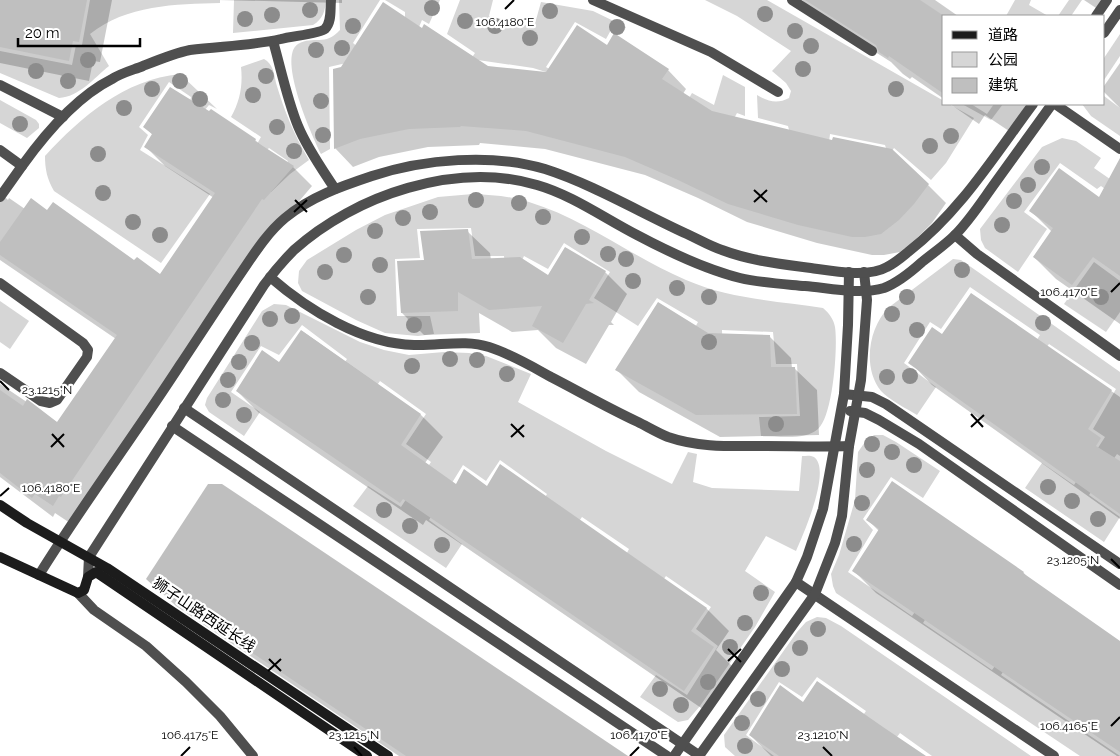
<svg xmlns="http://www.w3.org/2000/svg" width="1120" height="756" viewBox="0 0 1120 756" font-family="Raleway,'Noto Sans SC',sans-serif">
<rect width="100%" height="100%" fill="#fff"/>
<g fill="#d6d6d6">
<path d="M90,0H220V3C176,4 126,5 90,34L109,66C94,78 79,97 59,98L0,73V51L72,65L76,45H82Z"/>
<path d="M234,0H326C325,11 323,19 313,25L233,33Z"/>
<path d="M339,0H380L353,43L360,49L355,61L329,67L330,149L321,154C312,136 277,57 298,44C314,35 325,47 340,30Z"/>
<polygon points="385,0 440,0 429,24 422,20 419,27 405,18 405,12"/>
<polygon points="460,0 493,0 489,16 534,27 541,2 593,11 626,27 622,34 611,30 606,39 575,22 546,67 562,77 533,68 471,59 475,53 447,34"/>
<path d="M705,0H767L944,101V104H949L974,118L946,163L931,180L894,148L890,154L887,151L885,145L830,134L829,142L790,134L788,126L758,118L757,95C768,102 778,104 789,98L791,91L786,83L772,71L791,51L737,16Z"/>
<polygon points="1015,0 1031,0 1029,5 1048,16 1006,16"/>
<polygon points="1069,0 1082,0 1071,16 1058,16"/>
<polygon points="1120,34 1120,56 1104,80 1104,58"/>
<path d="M264,59C273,64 274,73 276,83C284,110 294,135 309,160L290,174L271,192L269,191L288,161L269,148L267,150L257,144L261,137L231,117C240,101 243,85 241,67Z"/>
<path d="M180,74L217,109L209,105L204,111L190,102L191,97L169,82L139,127L148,135L140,150L210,194L161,263L54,191C47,179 45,169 45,156C82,116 124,80 180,74Z"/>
<polygon points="723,75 745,87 745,116 737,113 731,124 681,112 692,93 714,105"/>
<polygon points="1104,96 1120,108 1120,136 1091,116 1082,104 1104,104"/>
<polygon points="0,100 36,120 39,124 39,128 27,138 0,123"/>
<polygon points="962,104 971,104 987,114 994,104 1003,104 991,120"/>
<polygon points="1062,138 1076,141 1101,158 1094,168 1120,186 1120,200 1101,186 1097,189 1060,163 1024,212 1047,229 1018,272 985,248 981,240 980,229 1042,147"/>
<path d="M473,194C492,195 510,196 529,202C585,219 632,257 686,280C730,299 777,301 823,308C829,313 834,320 835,327C838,347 833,416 818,429C804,441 778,436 761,436L759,417L800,416L797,364H776L773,332L722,330L723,363L682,352L698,322L657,298L638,326L594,298L610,272L564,243L548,269L524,256L507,292L504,256H475L471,228L417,229L420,258L395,259L397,316H430L434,334L418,336L385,333L356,320L302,291L298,283L299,271L307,260L356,230L385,215L438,197Z"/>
<path d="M953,259L961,260L971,267L1120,372V456L1117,454L1089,495L1120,517L1104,542L1025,488L1042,463L1074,485L1105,437L1093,429L1116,389L1049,344L1021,381L1013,376L1040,335L970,287L941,329L930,322L904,363L936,387L917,415C907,409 888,399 881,391C862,367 869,328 888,308Z"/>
<polygon points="1094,262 1120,281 1120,312 1106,332 1064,304"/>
<polygon points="0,301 29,321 10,349 0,342"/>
<path d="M274,304L286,305L360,342L384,350L409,355L444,352L469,353L486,356L531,374L518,402L606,451L672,484L688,452L697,454L693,482L712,488L799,491L802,456C806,456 810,455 814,457C832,470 803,535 796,551L766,536L745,571L775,592L755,627L700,706L688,720L678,722L640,697L656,675L687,695L718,646L696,629L711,607L666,576L651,597L617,572L629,549L582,517L567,538L535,515L547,494L500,460L486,481L463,465L429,520L462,544L446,568L353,506L368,486L401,507L431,462L406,444L426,414L380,381L358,412L327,389L347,359L302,325L279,355L261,346L231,392L260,412L244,436L209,412L205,405L207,398L262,311Z"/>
<polygon points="874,435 883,435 896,442 940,471 923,498 891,477 863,519 873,530 848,572 912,616 941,576 949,581 923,623 992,670 1022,630 1027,634 1001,675 1076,726 1106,687 1111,691 1083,731 1120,756 1080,756 836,593 833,586 831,574 839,555 855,500 858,452 865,442"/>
<polygon points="817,617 826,618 841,626 1031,756 932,756 900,733 883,755 851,732 866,711 817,677 802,697 779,682 746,735 774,756 735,756 725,747 724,735 797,632 806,622"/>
</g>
<g fill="#0003">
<polygon points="0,0 112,0 100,62 93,61 89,81 0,63"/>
<polygon points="218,0 342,0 342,3"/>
<polygon points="802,0 935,0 958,16 944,16 944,99 912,77 910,79 903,74 891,62 817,15"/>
<polygon points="1084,0 1101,0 1096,8"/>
<polygon points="422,29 488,67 546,73 607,47 668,70 686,89 681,97 712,112 928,185 946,203 932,223 917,238 900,252 884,255 872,255 817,243 747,222 698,198 645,175 545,149 480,143 479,145 428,147 379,157 353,167 335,148"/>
<polygon points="1120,63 1120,108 1104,92 1104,86"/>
<polygon points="950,104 1027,104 1009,131 985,115 979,124"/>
<polygon points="145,127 255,140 265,149 293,167 312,186 284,219 73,525 55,513 53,517 0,477 0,384 58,423 116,339 0,260 0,192 8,200 9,198 25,209 47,211 160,276 214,198 165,166 146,147 153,135"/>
<polygon points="1031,211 1120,214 1120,324 1056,279 1034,257 1052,232"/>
<polygon points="467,231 490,253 491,260 549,277 605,272 627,294 611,322 614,325 609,325 586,364 556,348 538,330 512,332 479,313 480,333 424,335 402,313 426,261"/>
<polygon points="971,295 1120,397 1120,519 932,385 910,362 943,336"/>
<polygon points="302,331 421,415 443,437 425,463 457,486 707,609 729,631 716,650 736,670 707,712 426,520 423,525 259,413 237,391 280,364"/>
<polygon points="708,334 769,336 791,358 792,368 794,368 817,390 819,435 720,437 639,392 617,370"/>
<polygon points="868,520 1023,572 1029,579 1120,642 1120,756 1117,756 876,593 854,571 879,531"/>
<polygon points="147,579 625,756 399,756 176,606"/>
<polygon points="804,704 923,756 771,756 750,735"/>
</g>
<g fill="#bfbfbf">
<polygon points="0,0 87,0 79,42 73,41 69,61 0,47"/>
<polygon points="805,0 920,0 944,16 944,94 889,56 888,58 879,52 876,45"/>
<polygon points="383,2 422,28 424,24 488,66 497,67 546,72 577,25 607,45 614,33 669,69 662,79 712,111 832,140 833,137 892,149 929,184 914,204 899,220 881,234 865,237 852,237 798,225 728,204 678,180 625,157 526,131 461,126 460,127 409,129 360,139 334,149 333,69 341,67"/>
<polygon points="170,87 209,111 211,109 256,139 255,141 294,166 264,200 262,199 61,497 59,496 53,506 35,494 32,498 0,473 0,390 23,406 27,399 57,422 117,335 0,255 0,242 31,198 47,210 53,202 134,260 137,257 160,274 215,193 144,147 152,134 143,127"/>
<polygon points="1120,158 1120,276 1093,257 1072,285 1033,257 1053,228 1029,211 1059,168 1099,197"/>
<polygon points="468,229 472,259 520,257 548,275 565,247 606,271 589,300 594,303 586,304 563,343 532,326 542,306 489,310 458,292 458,311 401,313 397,261 424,260 420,231"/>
<polygon points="971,293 1112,390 1088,429 1101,438 1096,446 1120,461 1120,514 908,363 932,327 942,334"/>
<polygon points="658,302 708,333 770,335 771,367 795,367 797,414 696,415 615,370"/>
<polygon points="301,330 421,414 401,445 456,484 464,469 487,486 500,464 707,608 691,631 714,647 684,691 403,499 400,503 236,391 262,350 279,362"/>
<polygon points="892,481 1024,572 1023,573 1120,641 1120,752 852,571 879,529 866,520"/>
<polygon points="208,484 222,484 249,502 628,756 406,756 157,589 146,579"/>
<polygon points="817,681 883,727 926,756 779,756 749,735 780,685 803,702"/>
</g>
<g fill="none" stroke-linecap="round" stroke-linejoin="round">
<g stroke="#4f4f4f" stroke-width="10">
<polyline points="593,0 711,52 778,92"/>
<polyline points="792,0 872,51"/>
<path d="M273,41C281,69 287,99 298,126C307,148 322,169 335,189"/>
<polyline points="0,85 63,117"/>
<polyline points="1055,104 1120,149"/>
<path d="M0,150L22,166C45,134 76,97 112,79C121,73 133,70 143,66C158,60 175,53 190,50C220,46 251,46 281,39C291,36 319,34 325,29C332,22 330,10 331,0"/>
<polyline points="0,197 22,166"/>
<polyline points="955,235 977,254 1120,356"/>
<path d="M270,277C308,310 363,344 414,345C440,346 465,339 489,347C511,354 531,366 551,377C580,392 608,408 638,422C648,427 658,433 668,437C700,448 732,446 766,446C793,446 821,447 849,446"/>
<polyline points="0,283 83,343 88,350 87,357 57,400 50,403 41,401 0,373"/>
<polyline points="844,394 872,397 886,404 1120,564"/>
<polyline points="184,408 700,756"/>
<polyline points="850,411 865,413 879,420 919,444 1120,585"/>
<polyline points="172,426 667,756"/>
<polyline points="796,582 1054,756"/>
<polyline points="674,756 796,582 807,557 823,509 844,394 848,325 849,272"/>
<polyline points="699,756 815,594 835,543 842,516 849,446 861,380 867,300 864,272"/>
</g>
<g stroke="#4f4f4f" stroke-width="10">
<polyline points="1096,16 1107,0"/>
<polyline points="1104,33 1120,10"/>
<path d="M39,575C83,504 134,436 180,365C200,335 220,304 241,273C254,254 267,233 285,218C310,197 342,186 372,176C424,159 492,153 545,169C592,184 641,213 687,234C698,239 710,246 722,250C751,261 781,264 811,268C832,271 868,278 887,267C895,263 902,257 908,252C960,212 995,155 1033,104"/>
<path d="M88,577L89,557L264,285C273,273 283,261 294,250C355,195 456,161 537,185C572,195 604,218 637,235C669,252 704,269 740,278C761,283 783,284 805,286C829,288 859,295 884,288C897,283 912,271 922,262C933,253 945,245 955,235C970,220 982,201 995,183C1014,157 1033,130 1052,104"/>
<polyline points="78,593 94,610 146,646 186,682 220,716 253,756"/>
</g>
<g stroke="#1c1c1c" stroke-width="10">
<polyline points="0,505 27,523 107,568 388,756"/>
<polyline points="0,557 78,593 84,590 88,577 96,572 367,756"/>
</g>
</g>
<g fill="#8c8c8c">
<circle cx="432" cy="8" r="8"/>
<circle cx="310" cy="10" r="8"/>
<circle cx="550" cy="11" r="8"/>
<circle cx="765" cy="14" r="8"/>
<circle cx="272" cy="15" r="8"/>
<circle cx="245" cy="19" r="8"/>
<circle cx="465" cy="21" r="8"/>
<circle cx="353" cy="26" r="8"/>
<circle cx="495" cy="26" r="8"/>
<circle cx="617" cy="27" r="8"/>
<circle cx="795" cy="31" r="8"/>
<circle cx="530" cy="38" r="8"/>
<circle cx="811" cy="46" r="8"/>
<circle cx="342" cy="48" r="8"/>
<circle cx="316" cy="50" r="8"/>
<circle cx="88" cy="60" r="8"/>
<circle cx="803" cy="69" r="8"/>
<circle cx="36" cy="71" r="8"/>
<circle cx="266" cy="76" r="8"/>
<circle cx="68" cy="81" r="8"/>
<circle cx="180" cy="81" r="8"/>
<circle cx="152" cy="89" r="8"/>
<circle cx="896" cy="89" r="8"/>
<circle cx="253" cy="95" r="8"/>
<circle cx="200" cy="99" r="8"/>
<circle cx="321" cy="101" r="8"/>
<circle cx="124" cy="108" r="8"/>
<circle cx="20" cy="124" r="8"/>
<circle cx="277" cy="127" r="8"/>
<circle cx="323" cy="135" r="8"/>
<circle cx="951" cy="136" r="8"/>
<circle cx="930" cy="146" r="8"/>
<circle cx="294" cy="151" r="8"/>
<circle cx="98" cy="154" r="8"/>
<circle cx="1042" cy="167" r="8"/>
<circle cx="1028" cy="185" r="8"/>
<circle cx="103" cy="193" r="8"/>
<circle cx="476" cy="200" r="8"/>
<circle cx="1014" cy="201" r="8"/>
<circle cx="519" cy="203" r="8"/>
<circle cx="430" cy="212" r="8"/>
<circle cx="543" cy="217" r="8"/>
<circle cx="403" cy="218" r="8"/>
<circle cx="133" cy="222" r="8"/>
<circle cx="1002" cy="225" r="8"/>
<circle cx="375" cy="231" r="8"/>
<circle cx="160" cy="235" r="8"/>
<circle cx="582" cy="237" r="8"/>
<circle cx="608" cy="254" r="8"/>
<circle cx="344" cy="255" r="8"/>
<circle cx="626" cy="259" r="8"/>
<circle cx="380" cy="265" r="8"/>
<circle cx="962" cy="270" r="8"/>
<circle cx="325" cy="272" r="8"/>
<circle cx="633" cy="281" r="8"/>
<circle cx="677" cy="288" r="8"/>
<circle cx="368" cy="297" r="8"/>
<circle cx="709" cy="297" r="8"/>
<circle cx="907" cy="297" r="8"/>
<circle cx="1101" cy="297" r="8"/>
<circle cx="892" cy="314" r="8"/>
<circle cx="292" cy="316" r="8"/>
<circle cx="270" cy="319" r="8"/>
<circle cx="1043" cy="323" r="8"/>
<circle cx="414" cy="325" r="8"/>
<circle cx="917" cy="330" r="8"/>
<circle cx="709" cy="342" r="8"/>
<circle cx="252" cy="343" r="8"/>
<circle cx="450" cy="359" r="8"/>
<circle cx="477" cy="360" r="8"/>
<circle cx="239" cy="362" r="8"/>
<circle cx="412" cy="366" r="8"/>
<circle cx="507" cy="374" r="8"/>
<circle cx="910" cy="376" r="8"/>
<circle cx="887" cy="377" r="8"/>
<circle cx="228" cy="380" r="8"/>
<circle cx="223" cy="400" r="8"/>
<circle cx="244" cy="415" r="8"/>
<circle cx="776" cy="424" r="8"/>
<circle cx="872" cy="444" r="8"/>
<circle cx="892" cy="452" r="8"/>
<circle cx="914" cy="465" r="8"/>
<circle cx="867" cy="470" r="8"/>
<circle cx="1048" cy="487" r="8"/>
<circle cx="1072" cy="501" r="8"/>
<circle cx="862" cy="503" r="8"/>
<circle cx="384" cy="510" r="8"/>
<circle cx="1098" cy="519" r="8"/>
<circle cx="410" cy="526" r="8"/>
<circle cx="854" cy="544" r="8"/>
<circle cx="442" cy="545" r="8"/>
<circle cx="761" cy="593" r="8"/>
<circle cx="745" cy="623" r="8"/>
<circle cx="818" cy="629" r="8"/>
<circle cx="730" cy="647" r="8"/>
<circle cx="800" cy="648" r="8"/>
<circle cx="782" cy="669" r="8"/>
<circle cx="708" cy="682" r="8"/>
<circle cx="660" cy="689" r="8"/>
<circle cx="758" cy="699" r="8"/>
<circle cx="681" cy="705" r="8"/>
<circle cx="742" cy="723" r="8"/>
<circle cx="745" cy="746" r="8"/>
</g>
<path fill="none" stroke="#000" stroke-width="2" d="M505,9L514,0M754,190L767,202M295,200L307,212M754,202L767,190M294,212L307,200M1111,292L1120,283M0,381L9,390M971,414L983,427M511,424L524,437M971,427L984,415M52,434L64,447M511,437L524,425M51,447L64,434M0,496L9,488M1111,559L1120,568M728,649L741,662M269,659L281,671M728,661L741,649M268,671L281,659M1111,726L1120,717M354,747L362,756M823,747L832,756M181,756L190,747M630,756L639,747"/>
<g text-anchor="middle" stroke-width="4.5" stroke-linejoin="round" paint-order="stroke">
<g font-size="15" fill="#000" stroke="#fff">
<text transform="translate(204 615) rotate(34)" y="5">狮子山路西延长线</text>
</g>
</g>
<g font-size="12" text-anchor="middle" fill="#000" stroke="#fff" stroke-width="4.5" stroke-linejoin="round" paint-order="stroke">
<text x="505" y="26">106.4180°E</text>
<text x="1069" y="296">106.4170°E</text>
<text x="47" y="394">23.1215°N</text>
<text x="51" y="492">106.4180°E</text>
<text x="1073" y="564">23.1205°N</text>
<text x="1069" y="730">106.4165°E</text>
<text x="354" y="739">23.1215°N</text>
<text x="823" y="739">23.1210°N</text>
<text x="190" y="739">106.4175°E</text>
<text x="639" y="739">106.4170°E</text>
</g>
<rect x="942" y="15" width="162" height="90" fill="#ffffff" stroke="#999999"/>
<rect x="952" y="31" width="25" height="8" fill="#1c1c1c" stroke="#999999"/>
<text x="988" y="40" font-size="15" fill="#000000">道路</text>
<rect x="952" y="52" width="25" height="15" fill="#d6d6d6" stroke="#999999"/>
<text x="988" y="65" font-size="15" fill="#000000">公园</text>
<rect x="952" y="78" width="25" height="15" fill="#bfbfbf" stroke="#999999"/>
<text x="988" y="90" font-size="15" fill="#000000">建筑</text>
<path d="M18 38v8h122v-8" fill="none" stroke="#000000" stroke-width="2.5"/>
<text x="25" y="38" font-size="15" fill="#000000" stroke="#ffffff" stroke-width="4" paint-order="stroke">20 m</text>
</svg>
